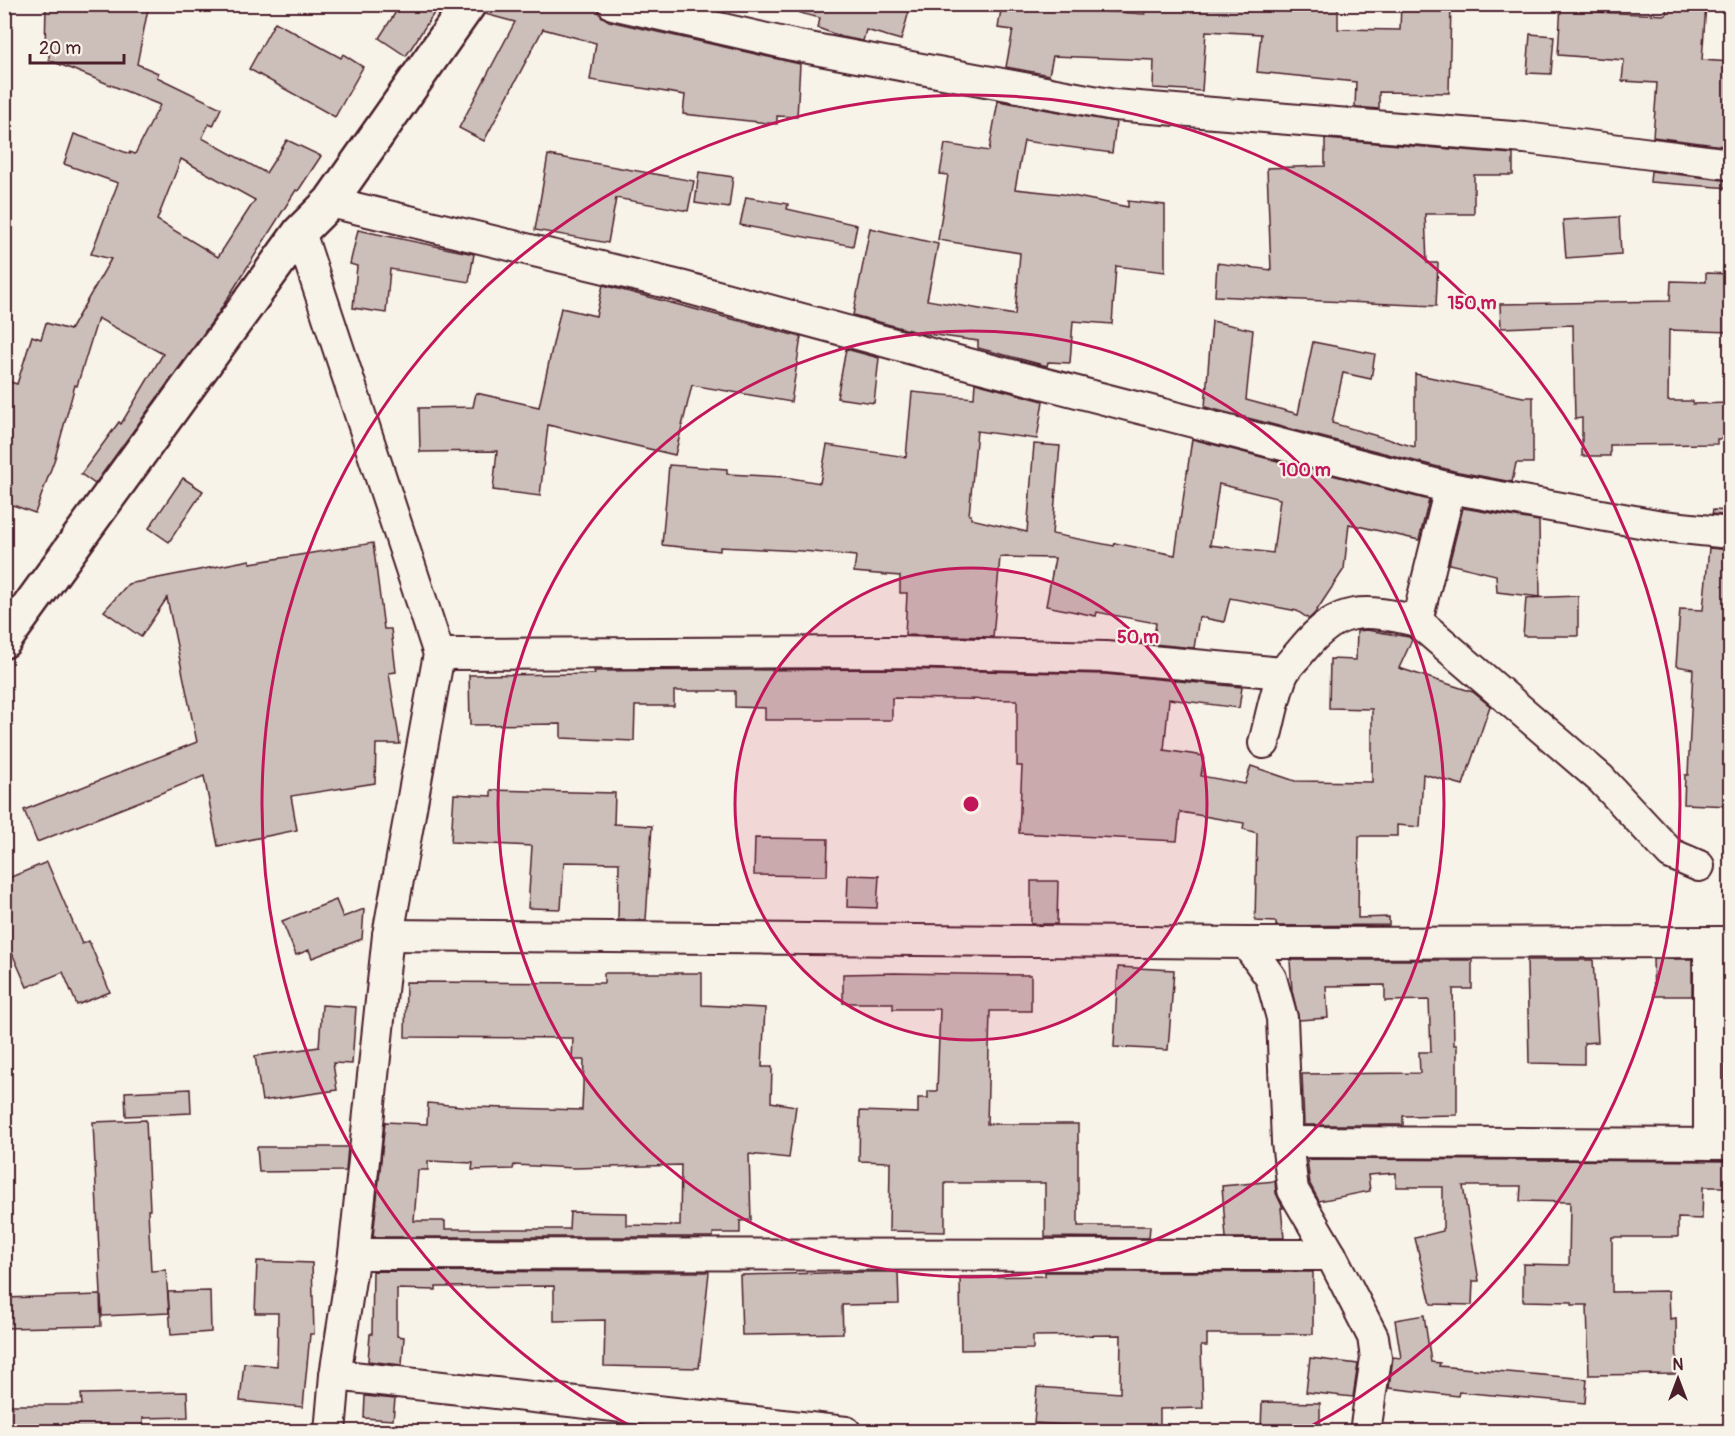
<svg xmlns="http://www.w3.org/2000/svg" width="1735" height="1436" viewBox="0 0 1735 1436" font-family="Pangolin,sans-serif">
<rect width="100%" height="100%" fill="#f7f3e8"/>
<filter id="ink" filterUnits="userSpaceOnUse"><feTurbulence type="fractalNoise" baseFrequency=".0167" numOctaves="2"/><feDisplacementMap in="SourceGraphic" scale="12" xChannelSelector="R" yChannelSelector="G"/><feConvolveMatrix kernelMatrix="1 2 1 2 8 2 1 2 1" color-interpolation-filters="sRGB"/></filter>
<g filter="url(#ink)">
<g fill="#ccbfb9" stroke="#4a1f2b" stroke-width="1.5" fill-rule="evenodd">
<path d="M46,4H149L137,64L158,73L157,77L221,108L213,126L209,124L202,138L266,173L287,140L321,156L298,191L296,190L219,312L95,484L81,474L119,422L121,424L163,354L98,318L77,386L75,385L55,458L35,513L4,502V380L17,384L32,336L41,339L46,323L70,330L111,259L91,254L118,183L64,164L74,134L130,154V152L135,154L160,105L49,60V54L45,53ZM181,159L255,200L218,257L157,220Z"/>
<polygon points="401,4 440,4 406,56 379,38"/>
<polygon points="488,4 596,4 601,16 609,21 800,64 797,117 777,116 777,124 683,114 685,95 590,80 596,43 543,29 484,141 459,128 515,22 485,14"/>
<polygon points="801,4 911,4 901,40 866,30 863,41 842,37 818,28 820,18 800,13"/>
<polygon points="1002,4 1083,4 1083,10 1145,14 1146,4 1338,4 1338,29 1400,30 1401,4 1451,4 1449,93 1379,92 1379,109 1355,107 1356,82 1257,72 1261,34 1206,31 1202,91 1153,88 1154,60 1053,56 1049,75 1006,67 1013,30 998,28"/>
<polygon points="1561,4 1595,4 1595,12 1666,15 1667,4 1706,4 1702,60 1731,62 1731,147 1653,137 1657,83 1622,81 1624,60 1558,55"/>
<polygon points="275,22 341,58 343,54 363,67 335,117 249,69"/>
<polygon points="1530,34 1554,36 1551,74 1527,73"/>
<polygon points="998,101 1116,122 1112,153 1024,141 1015,189 1062,194 1128,207 1128,201 1165,205 1165,272 1116,266 1112,324 1073,321 1070,363 1048,362 1047,366 978,348 978,341 920,333 853,315 870,228 938,244 927,300 1015,315 1020,253 938,240 948,175 940,174 945,144 989,151"/>
<polygon points="1325,139 1513,154 1513,175 1474,175 1474,214 1425,214 1427,263 1438,263 1436,306 1215,296 1217,263 1271,270 1267,168 1325,166"/>
<polygon points="548,155 694,181 688,211 616,198 608,243 535,230"/>
<polygon points="1651,171 1731,181 1731,188 1650,182"/>
<polygon points="699,172 733,177 729,208 695,203"/>
<polygon points="746,197 788,204 787,209 857,225 853,246 740,225"/>
<polygon points="1619,217 1621,254 1566,258 1563,220"/>
<polygon points="358,230 474,254 469,282 390,269 386,313 353,308 357,266 350,264"/>
<polygon points="1706,273 1731,274 1731,332 1669,330 1668,401 1693,401 1693,404 1731,403 1731,439 1717,439 1717,444 1610,445 1610,456 1582,456 1582,418 1575,419 1573,325 1501,328 1500,304 1670,301 1671,281 1706,282"/>
<polygon points="603,285 801,337 791,402 692,385 675,455 548,425 540,496 493,490 497,451 420,452 419,408 473,407 476,393 539,407 561,308 596,316"/>
<polygon points="1212,321 1253,330 1246,400 1298,414 1313,342 1375,354 1371,379 1343,373 1332,423 1415,447 1415,374 1523,397 1533,397 1533,463 1516,463 1512,482 1454,471 1205,407"/>
<polygon points="846,349 879,358 874,403 837,398"/>
<path d="M975,383L1043,401L1037,439L977,431L969,515H971V519L1027,532L1034,444L1060,446L1052,534L1114,546L1115,543L1175,555L1192,439L1429,500L1419,540L1349,524L1344,569L1315,613L1309,619L1297,611L1230,598L1224,622L1199,617L1194,648L1153,644L1156,623L1097,612L1096,616L1046,606L1055,558L1000,557L993,637L905,635L907,593H900V576L854,572L856,556L803,551L720,547V551L662,545L669,465L727,469V474L785,477L820,483L827,445L906,457L912,392L974,398ZM1219,484L1280,499L1273,553L1210,545Z"/>
<polygon points="183,478 203,491 169,542 149,528"/>
<polygon points="1463,508 1539,521 1540,597 1497,592 1496,575 1449,564"/>
<polygon points="1713,510 1731,511 1731,516 1712,514"/>
<polygon points="373,543 384,629 391,629 396,672 389,673 400,744 376,744 375,783 291,796 297,830 218,846 204,776 37,842 24,810 197,742 167,598 141,637 104,611 128,584 250,560 250,563"/>
<polygon points="1709,548 1731,550 1731,806 1684,804 1685,775 1688,775 1693,669 1676,666 1680,609 1703,610"/>
<polygon points="1578,596 1578,636 1523,636 1526,598"/>
<polygon points="1367,630 1409,637 1412,640 1399,668 1473,692 1490,706 1463,785 1423,774 1420,827 1397,825 1397,836 1359,836 1358,918 1389,917 1389,925 1276,926 1276,922 1255,921 1257,833 1243,829 1244,823 1180,812 1177,841 1019,833 1022,766 1017,766 1017,700 892,698 892,720 765,720 765,708 735,707 735,691 674,691 674,706 635,706 634,741 561,738 561,724 470,725 469,675 595,674 594,671 894,669 1105,674 1242,687 1239,708 1169,699 1164,750 1204,756 1201,776 1245,784 1251,766 1295,781 1372,782 1372,709 1329,708 1330,659 1356,660 1357,631"/>
<polygon points="491,790 615,793 614,824 652,826 646,920 618,920 619,863 564,862 561,909 528,908 532,846 451,842 454,794 491,796"/>
<polygon points="755,838 828,839 827,876 754,875"/>
<polygon points="47,862 82,944 89,941 110,992 77,1005 63,972 27,987 4,935 4,880"/>
<polygon points="848,875 879,876 877,908 847,907"/>
<polygon points="1031,881 1058,881 1057,924 1031,924"/>
<polygon points="336,900 343,917 364,909 362,939 312,958 309,950 296,955 282,921"/>
<polygon points="1653,959 1692,959 1692,996 1654,996"/>
<rect x="1726" y="959" width="5" height="37"/>
<polygon points="1290,960 1472,960 1472,989 1453,989 1454,1045 1457,1045 1457,1115 1403,1116 1403,1125 1304,1125 1302,1074 1420,1073 1419,1052 1431,1052 1429,1000 1385,1001 1385,985 1326,986 1328,1018 1299,1020 1292,991"/>
<polygon points="1527,960 1593,960 1598,1042 1584,1043 1584,1064 1529,1063"/>
<polygon points="1118,967 1174,970 1168,1050 1114,1047"/>
<path d="M604,973H702V1005L765,1008L762,1067H772L771,1102L796,1106L789,1158L749,1154L751,1220L740,1221V1233H713V1237H373L385,1122L427,1124L428,1103L472,1107L582,1110L584,1060H572L573,1038L405,1037L406,982L604,983ZM428,1161L473,1163L472,1170L513,1169L514,1165L575,1168L681,1165L680,1226L626,1225V1213L570,1212L569,1229H445V1221H414L418,1170H428Z"/>
<polygon points="894,973 1031,975 1031,1011 990,1011 987,1124 1078,1124 1078,1226 1150,1226 1149,1238 1045,1237 1045,1183 945,1183 945,1232 889,1231 890,1162 859,1161 860,1111 918,1113 918,1098 928,1098 928,1091 937,1091 940,1009 893,1009 893,1003 843,1003 843,974"/>
<polygon points="322,1005 356,1007 352,1064 333,1063 337,1090 262,1101 255,1056 319,1047"/>
<polygon points="190,1089 191,1113 126,1116 125,1092"/>
<polygon points="146,1120 150,1210 148,1210 151,1271 166,1270 169,1313 102,1316 93,1122"/>
<polygon points="257,1147 348,1147 346,1171 259,1172"/>
<polygon points="1307,1159 1731,1161 1731,1187 1703,1187 1702,1219 1678,1218 1678,1237 1612,1237 1612,1292 1669,1291 1670,1319 1676,1318 1677,1374 1589,1375 1587,1305 1572,1305 1572,1302 1523,1301 1523,1264 1569,1265 1570,1202 1520,1201 1521,1186 1463,1186 1479,1281 1473,1281 1472,1305 1431,1304 1415,1238 1443,1231 1443,1187 1396,1187 1396,1173 1368,1175 1370,1191 1319,1201 1310,1184"/>
<polygon points="1275,1181 1276,1193 1283,1208 1281,1208 1284,1238 1226,1238 1222,1186"/>
<polygon points="257,1261 312,1263 314,1334 310,1334 303,1407 240,1401 244,1363 277,1366 278,1313 255,1313"/>
<polygon points="373,1271 709,1272 699,1368 604,1366 605,1320 554,1321 554,1286 436,1287 436,1290 397,1289 397,1336 404,1337 402,1365 368,1361 370,1334 372,1334"/>
<polygon points="864,1272 898,1272 899,1304 842,1305 843,1333 742,1335 740,1275"/>
<polygon points="1045,1272 1313,1272 1313,1334 1207,1334 1207,1346 1201,1346 1203,1408 1160,1409 1160,1431 1122,1431 1122,1429 1034,1423 1037,1387 1120,1393 1121,1335 1033,1336 1033,1349 961,1350 960,1277 1045,1276"/>
<polygon points="210,1291 211,1332 171,1335 168,1292"/>
<polygon points="100,1295 101,1326 4,1328 4,1298"/>
<polygon points="1424,1315 1431,1362 1440,1363 1439,1366 1587,1379 1585,1403 1459,1392 1458,1396 1389,1388 1393,1357 1401,1358 1395,1320"/>
<polygon points="1310,1358 1358,1364 1353,1397 1306,1392"/>
<polygon points="187,1392 188,1417 143,1418 143,1431 4,1431 4,1405 82,1405 81,1394"/>
<polygon points="365,1396 395,1399 393,1420 364,1418"/>
<polygon points="1262,1402 1320,1403 1320,1431 1261,1431"/>
</g>
<g fill="none" stroke-linecap="round" stroke-linejoin="round">
<g stroke="#4a1f2b" stroke-width="34">
<g id="minor">
<polyline points="613,4 793,45 1114,105 1525,138 1730,164"/>
<polyline points="330,202 680,286 957,361 1450,488 1662,526 1730,533"/>
<polyline points="300,232 439,654 388,935 354,1254 335,1375 330,1432"/>
<polyline points="1417,621 1450,488"/>
<polyline points="439,654 894,652 1106,657 1283,673"/>
<path d="M1264,743C1270,721 1274,697 1282,676C1286,666 1296,658 1302,650C1339,605 1364,609 1417,621L1601,779L1671,854L1699,866"/>
<polyline points="388,935 1246,943 1730,942"/>
<polyline points="1246,943 1271,978 1282,1018 1287,1142 1293,1190 1331,1255 1373,1337 1376,1358 1365,1432"/>
<polyline points="1709,943 1709,1144"/>
<polyline points="1287,1142 1730,1144"/>
<polyline points="354,1254 1331,1255"/>
<polyline points="335,1375 846,1432"/>
</g>
</g>
<g stroke="#4a1f2b" stroke-width="38">
<polyline id="tertiary" points="4,641 300,232 330,202 469,4"/>
</g>
<use href="#minor" stroke="#f7f3e8" stroke-width="30"/>
<use href="#tertiary" stroke="#f7f3e8" stroke-width="33"/>
</g>
</g>
<circle cx="971" cy="804" r="236" fill="#c2185b" fill-opacity=".12"/>
<g fill="none" stroke="#c2185b" stroke-width="3">
<circle cx="971" cy="804" r="236"/>
<circle cx="971" cy="804" r="473"/>
<path d="M638 1430A709 709 0 1 1 1304 1430"/>
</g>
<circle cx="971" cy="804" r="9" fill="#c2185b" stroke="#f7f3e8" stroke-width="3"/>
<g font-size="18" text-anchor="middle" font-weight="bold" fill="#c2185b" stroke="#f7f3e8" stroke-width="4.5" stroke-linejoin="round" paint-order="stroke">
<text x="1472" y="309">150 m</text>
<text x="1305" y="476">100 m</text>
<text x="1138" y="643">50 m</text>
</g>
<rect width="1735" height="1436" fill="none" stroke="#f7f3e8" stroke-width="24"/>
<rect x="12" y="12" width="1711" height="1412" fill="none" stroke="#4a1f2b" stroke-width="2" filter="url(#ink)"/>
<g transform="translate(1678 1379)" stroke="#f7f3e8" stroke-width="4.5" paint-order="stroke">
<path d="M0-4.5L10 22L0 15L-10 22Z" fill="#4a1f2b"/>
<text y="-9" font-size="16" font-weight="bold" text-anchor="middle" fill="#4a1f2b">N</text>
</g>
<path d="M30 54v9h94v-9" fill="none" stroke="#4a1f2b" stroke-width="3"/>
<text x="39" y="54" font-size="18" fill="#4a1f2b" stroke="#f7f3e8" stroke-width="4.5" paint-order="stroke">20 m</text>
</svg>
